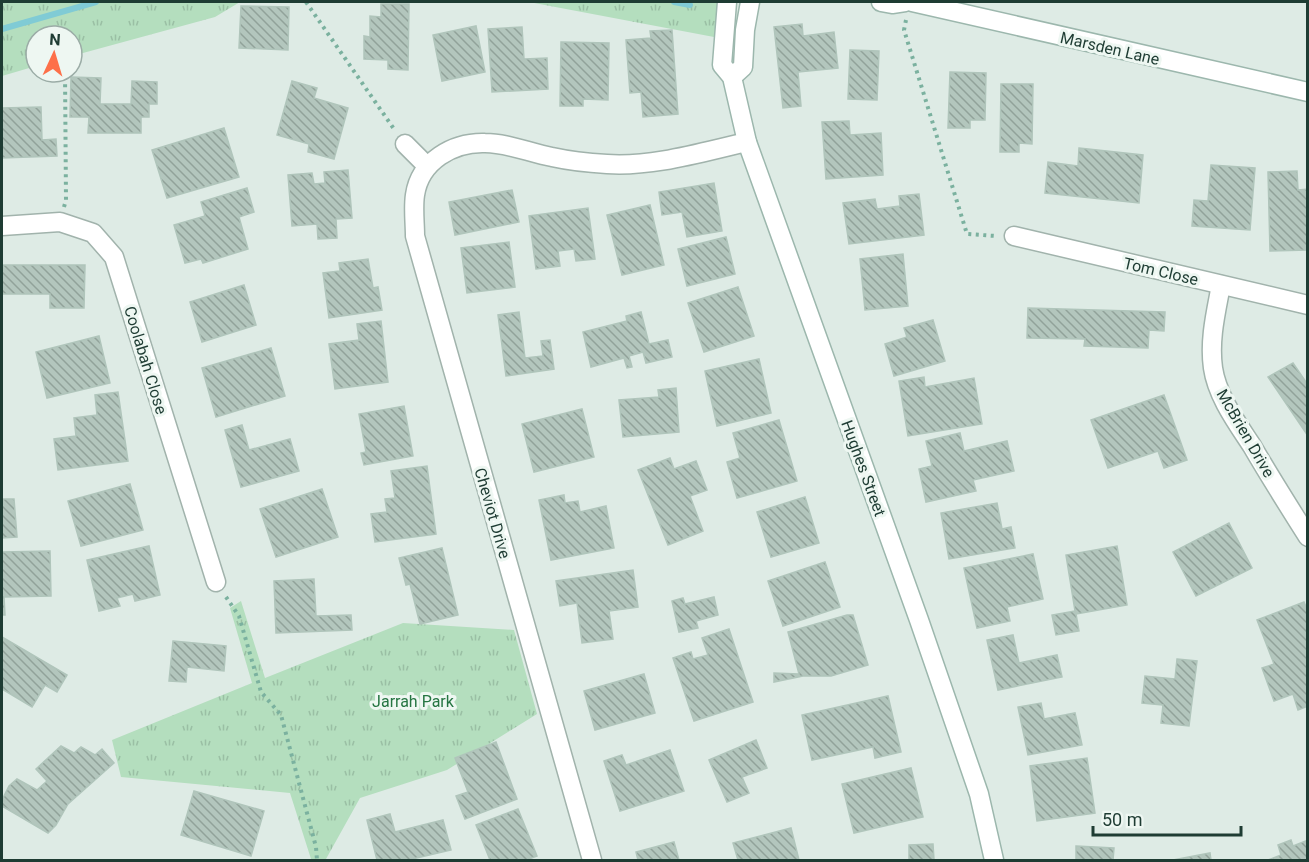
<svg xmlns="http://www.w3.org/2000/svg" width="1309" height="862" viewBox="0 0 1309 862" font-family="Roboto,sans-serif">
<defs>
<pattern id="park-tufts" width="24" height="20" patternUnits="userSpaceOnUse" patternTransform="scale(1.5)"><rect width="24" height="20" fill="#b4debe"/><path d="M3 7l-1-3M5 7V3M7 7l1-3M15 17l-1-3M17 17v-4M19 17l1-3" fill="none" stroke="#9abfa4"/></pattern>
<pattern id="building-back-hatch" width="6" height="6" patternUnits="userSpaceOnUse" patternTransform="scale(1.5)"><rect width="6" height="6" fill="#b3c6bd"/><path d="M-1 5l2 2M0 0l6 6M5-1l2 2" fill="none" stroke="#91a29a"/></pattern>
</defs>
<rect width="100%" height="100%" fill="#deebe5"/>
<g fill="url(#park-tufts)">
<polygon points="2,2 240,2 215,17 72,56 72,36 36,36 36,66 2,76"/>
<polygon points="529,2 720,2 714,37"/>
<polygon points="241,601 265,678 403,623 514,630 537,714 447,770 360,798 326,859 311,859 290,793 121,777 112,740 252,683 230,608"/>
</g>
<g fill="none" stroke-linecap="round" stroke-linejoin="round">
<g stroke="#80cbd5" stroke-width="6">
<polyline points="674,2 690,5"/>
<polyline points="2,29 96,2"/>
</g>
</g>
<g fill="url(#building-back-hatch)" stroke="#b0c5bb" stroke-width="1.5">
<polygon points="381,4 409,4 408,70 388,69 388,60 364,59 364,36 370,37 370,16 381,17"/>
<polygon points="241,6 289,7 288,50 239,48"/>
<polygon points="802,24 803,36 834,32 838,68 798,72 801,106 783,108 774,27"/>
<polygon points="476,26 485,72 442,81 433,35"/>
<polygon points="522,27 524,59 547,58 548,89 492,92 488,29"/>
<polygon points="672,30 678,114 643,117 641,92 630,93 626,40 651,38 650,31"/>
<polygon points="561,42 609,43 608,100 583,99 583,106 560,106"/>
<polygon points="850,50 879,51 877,100 848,99"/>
<polygon points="950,72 986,73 985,120 970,120 970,128 948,128"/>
<polygon points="71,77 101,78 100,104 131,104 132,81 157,82 157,104 149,104 149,117 141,117 141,133 88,133 89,117 70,117"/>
<polygon points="292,81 317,88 314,98 348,108 334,159 308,152 309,144 277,135"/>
<polygon points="1001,84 1033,84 1032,144 1019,143 1019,152 1000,152"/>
<polygon points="41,107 42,140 56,139 57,156 2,158 2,108"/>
<polygon points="849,121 850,135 881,133 883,175 826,179 822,122"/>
<polygon points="224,128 239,177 167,198 152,150"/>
<polygon points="1079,148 1143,155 1139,203 1045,193 1048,162 1078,166"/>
<polygon points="1211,165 1255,168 1250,230 1192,226 1194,200 1208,201"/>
<polygon points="348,170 352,218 336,219 337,238 318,239 317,224 292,226 288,175 312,173 314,184 325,183 324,172"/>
<polygon points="1297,171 1298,190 1308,189 1308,250 1270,251 1268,172"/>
<polygon points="714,183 722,231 687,237 682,212 662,215 659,192"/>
<polygon points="247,188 254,212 239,217 248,249 203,263 201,259 185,263 174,225 205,216 201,202"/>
<polygon points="512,190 519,222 455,235 449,202"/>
<polygon points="919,194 924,235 849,244 843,203 875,199 877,209 900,206 899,196"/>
<polygon points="650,205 664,265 622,275 607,215"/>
<polygon points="588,208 595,259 576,261 574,249 558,251 560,266 536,269 529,216"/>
<polygon points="726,237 735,274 687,286 678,249"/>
<polygon points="509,242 515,287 467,293 461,248"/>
<polygon points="903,254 908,306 865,310 860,259"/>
<polygon points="368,259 373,288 378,287 382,310 329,318 323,273 340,271 339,263"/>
<polygon points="2,265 85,265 84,308 50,308 50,294 2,294"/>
<polygon points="244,285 256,325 202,342 190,302"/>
<polygon points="738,287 754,336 704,352 688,303"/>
<polygon points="1028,308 1165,312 1164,331 1149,330 1148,348 1084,346 1085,339 1027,338"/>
<polygon points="519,312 525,358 543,356 541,341 550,340 554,369 506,376 498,315"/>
<polygon points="641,312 649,344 668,340 672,357 646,363 643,352 629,356 632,367 627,368 624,358 591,367 583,332 627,321 626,316"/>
<polygon points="933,320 945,361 894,376 885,344 907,337 904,328"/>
<polygon points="381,321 388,382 335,389 329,344 359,340 357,324"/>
<polygon points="99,336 110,383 47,398 36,352"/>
<polygon points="271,348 285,396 216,417 202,368"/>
<polygon points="759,359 771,413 717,426 705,371"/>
<polygon points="1293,363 1308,385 1308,436 1268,377"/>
<polygon points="924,377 925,387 974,378 982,424 908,436 899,381"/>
<polygon points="676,388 679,432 623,437 619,400 659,397 658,390"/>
<polygon points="118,392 128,461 58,470 54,439 76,436 74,418 97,415 95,395"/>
<polygon points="1164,395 1187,460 1164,468 1158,451 1108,468 1091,420"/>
<polygon points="404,406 413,456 364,465 361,453 366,452 359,414"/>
<polygon points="582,409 594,457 534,472 522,424"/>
<polygon points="779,420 797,481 737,498 727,462 740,458 733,433"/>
<polygon points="242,425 249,450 290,439 299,471 241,487 225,430"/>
<polygon points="960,433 964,451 1007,441 1014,471 973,480 976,491 926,502 919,469 932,466 926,441"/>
<polygon points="670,458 674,469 696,461 707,490 690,496 703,531 668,545 638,470"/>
<polygon points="427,466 436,534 375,542 371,514 387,512 385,499 395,498 391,471"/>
<polygon points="130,484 143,530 81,546 68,501"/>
<polygon points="322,489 338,537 276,557 260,509"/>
<polygon points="564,495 565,503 578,501 580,512 606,506 614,548 551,560 539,500"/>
<polygon points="805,497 819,543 771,557 757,512"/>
<polygon points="2,499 14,499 17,537 2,538"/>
<polygon points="997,503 1002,529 1011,527 1015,548 949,559 941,513"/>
<polygon points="1229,523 1252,568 1196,596 1173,552"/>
<polygon points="149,546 160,595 135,601 133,594 117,598 120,606 99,611 87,560"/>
<polygon points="1117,546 1127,605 1076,614 1079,631 1056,635 1052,615 1075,611 1066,555"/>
<polygon points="442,548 458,615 420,624 410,584 406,585 399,558"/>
<polygon points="50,551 51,596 4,597 5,615 2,615 2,552"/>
<polygon points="1033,554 1043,599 1007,607 1010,621 977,628 964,568"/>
<polygon points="825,562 840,607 783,626 768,581"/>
<polygon points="633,570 638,607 609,611 613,639 582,643 577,603 560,606 556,581"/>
<polygon points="314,579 316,616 351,615 352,630 276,633 274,581"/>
<polygon points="714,597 718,615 696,621 698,628 679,632 672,601 683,598 685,604"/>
<polygon points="1304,602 1308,612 1308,706 1298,710 1293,694 1274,701 1262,668 1274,664 1257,620"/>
<polygon points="847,615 853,615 868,665 831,676 803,676 774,682 774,673 799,674 788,632"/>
<polygon points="729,629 753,702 694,721 673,658 691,652 693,659 708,655 702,638"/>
<polygon points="1013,635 1019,663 1057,655 1062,677 998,690 987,640"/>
<polygon points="2,637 67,675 57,692 45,685 32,707 2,689"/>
<polygon points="173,641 226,646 224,671 187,667 186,682 169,681"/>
<polygon points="1177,659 1197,661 1189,726 1161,723 1163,705 1142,703 1145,676 1175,679"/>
<polygon points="644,674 655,713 595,730 584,691"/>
<polygon points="888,696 901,752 875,758 873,747 812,760 802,715"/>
<polygon points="1041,703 1044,719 1075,713 1082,745 1028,755 1018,707"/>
<polygon points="756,740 767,768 742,777 749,793 727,802 709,760"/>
<polygon points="496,742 517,799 465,819 456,796 468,792 455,758"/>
<polygon points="61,746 74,753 81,747 95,755 102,749 114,763 68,804 56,825 48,833 2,806 2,800 9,786 17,779 37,790 47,781 36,769"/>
<polygon points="670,750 684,791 620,811 604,761 622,755 626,765"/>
<polygon points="1087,758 1095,813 1037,821 1030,766"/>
<polygon points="911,768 923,817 854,833 842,784"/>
<polygon points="194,791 264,811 251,856 181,835"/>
<polygon points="518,809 537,856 526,860 490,860 476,825"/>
<polygon points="390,814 395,832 443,820 451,850 408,860 377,860 367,820"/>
<polygon points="791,828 799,860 738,860 733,843"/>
<polygon points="1291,840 1293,846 1308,840 1308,860 1268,860 1281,855 1278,845"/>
<polygon points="674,842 679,860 638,860 636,852"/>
<polygon points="933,844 934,860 909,860 909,845"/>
<polygon points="1076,846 1114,848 1113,860 1076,860"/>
<polygon points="1210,853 1211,860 1173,860"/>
</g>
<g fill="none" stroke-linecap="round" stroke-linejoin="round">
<g stroke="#a1b3ac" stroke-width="21">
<g id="street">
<polyline points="405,144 427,166"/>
<polyline points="2,226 60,222 93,233 114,257 216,582"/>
<polyline points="1014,236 1308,305"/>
<path d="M1221,285C1216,312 1209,340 1213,368C1217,396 1237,423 1252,446C1270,477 1289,507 1308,537"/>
<path d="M592,860L415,236C415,223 413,208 415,195C420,161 453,142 485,143C508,143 530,153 552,157C570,161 589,163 607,164C654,167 702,152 747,142"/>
</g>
</g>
<g stroke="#9cb7ad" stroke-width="21">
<g id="secondary">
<polyline points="727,2 722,65 732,77 747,142 919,620 979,794 994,860"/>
<polyline points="881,2 892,4 905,2"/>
<polyline points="912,2 1308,92"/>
<polyline points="732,77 743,67 745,30 750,2"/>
</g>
</g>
<g stroke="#7bb19f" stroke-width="4" stroke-dasharray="3 4.5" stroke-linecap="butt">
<polyline points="306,2 394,129"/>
<polyline points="906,20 904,30 967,234 996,236"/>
<polyline points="64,207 66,200 65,72"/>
<polyline points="226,597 239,616 261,692 281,715 316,847 317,860"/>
</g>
<use href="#street" stroke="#fff" stroke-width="18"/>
<use href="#secondary" stroke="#fff" stroke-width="18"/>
</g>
<g text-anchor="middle" stroke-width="6" stroke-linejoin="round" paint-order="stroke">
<g font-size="16" fill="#1e3c33" stroke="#eef7f2">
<text transform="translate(1110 48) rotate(13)" y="6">Marsden Lane</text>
<text transform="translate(1161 271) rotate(13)" y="6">Tom Close</text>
<text transform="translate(146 360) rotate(73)" y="6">Coolabah Close</text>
<text transform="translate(1246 433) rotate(60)" y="6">McBrien Drive</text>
<text transform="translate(864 468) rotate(70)" y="6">Hughes Street</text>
<text transform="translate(493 513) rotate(74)" y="6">Cheviot Drive</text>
</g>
<g font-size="16" fill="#257542" stroke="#eef7f2">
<text x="413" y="707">Jarrah Park</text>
</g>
</g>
<rect width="1309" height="862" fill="none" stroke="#1e3c33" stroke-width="6"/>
<g transform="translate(54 54) rotate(4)"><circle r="28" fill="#eef7f2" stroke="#9baca6" stroke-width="1.5"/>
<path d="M0-4.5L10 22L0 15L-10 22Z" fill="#fd7049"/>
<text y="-9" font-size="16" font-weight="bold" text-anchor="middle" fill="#1e3c33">N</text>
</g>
<path d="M1093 826v9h148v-9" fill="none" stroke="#1e3c33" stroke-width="3"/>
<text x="1102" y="826" font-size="18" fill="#1e3c33" stroke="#eef7f2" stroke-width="4.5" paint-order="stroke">50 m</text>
</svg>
